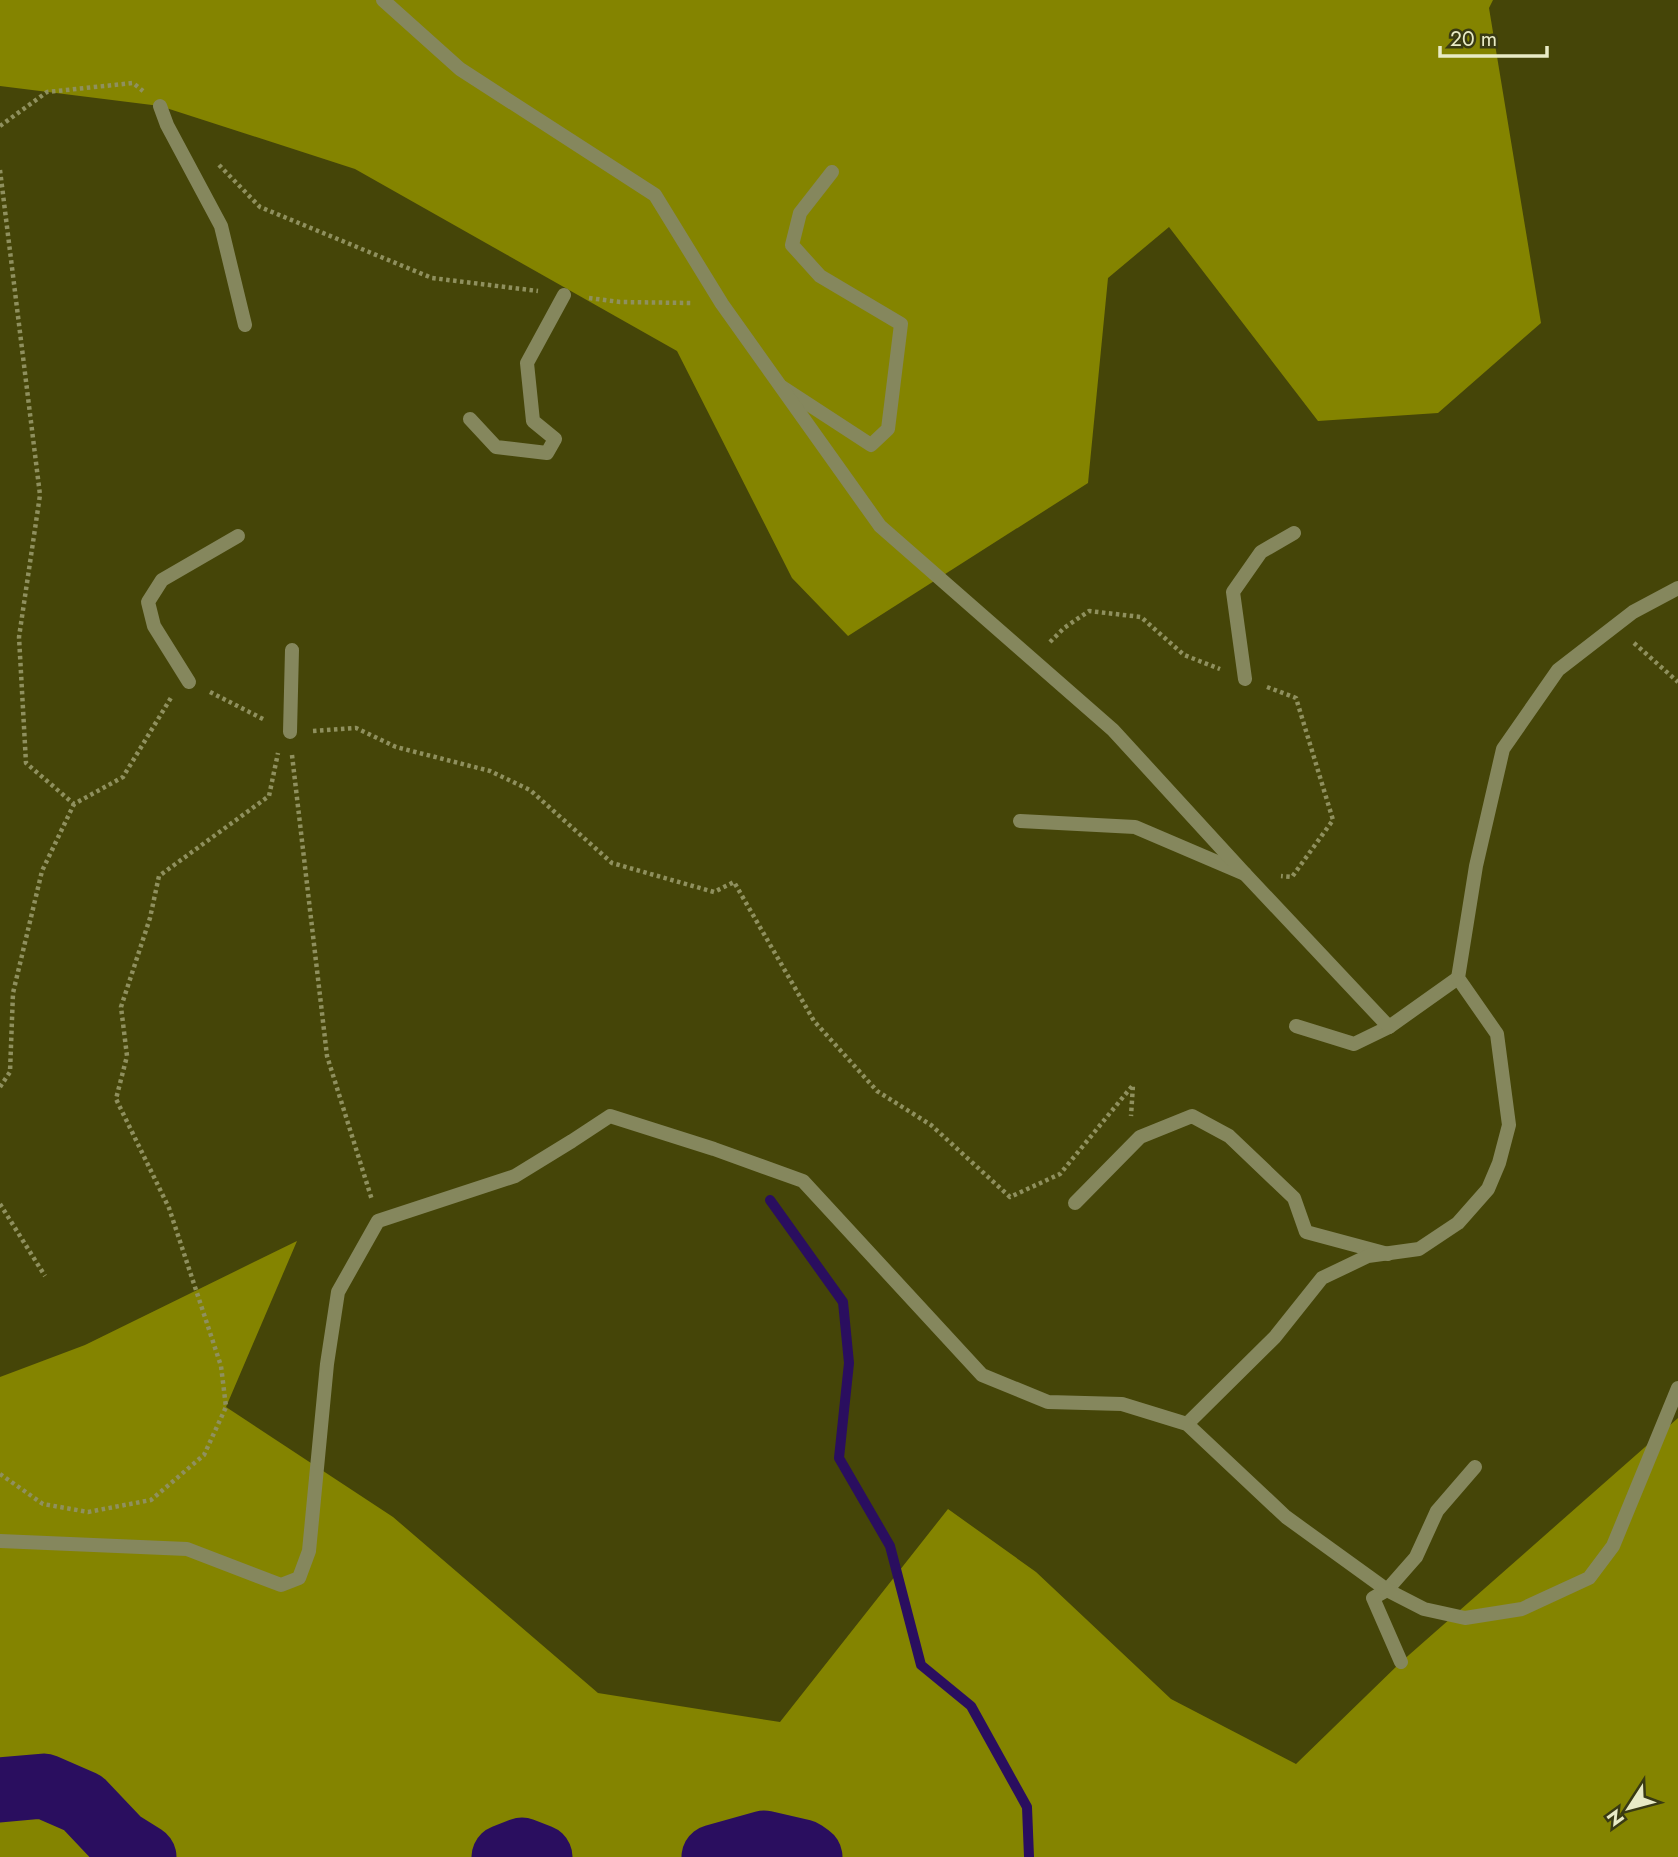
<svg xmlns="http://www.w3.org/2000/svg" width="1678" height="1857" viewBox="0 0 1678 1857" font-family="Jost,sans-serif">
<rect width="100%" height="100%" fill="#454508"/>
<g fill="#848400">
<polygon points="0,0 1493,0 1489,8 1541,323 1438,413 1318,421 1169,227 1108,278 1088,483 848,636 792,578 677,351 355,169 160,106 0,86"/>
<polygon points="297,1241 226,1407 393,1517 598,1693 780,1722 948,1509 1036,1572 1171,1699 1296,1764 1401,1662 1678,1418 1678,1857 0,1857 0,1377 85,1345"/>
</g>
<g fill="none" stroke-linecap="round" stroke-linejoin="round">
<polyline stroke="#2a0e5f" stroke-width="10" points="770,1200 843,1302 849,1363 839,1458 890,1546 921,1665 971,1706 1027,1807 1029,1857"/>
<g stroke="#2a0e5f" stroke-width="65">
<polyline points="0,1790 44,1786 83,1803 120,1842 144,1857"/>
<polyline points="504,1857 522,1850 540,1857"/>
<polyline points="714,1857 764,1843 803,1852 810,1857"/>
</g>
<g stroke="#8f905e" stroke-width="4.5" stroke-dasharray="3.5 3.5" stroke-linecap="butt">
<polyline points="0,126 47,92 133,83 143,91"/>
<polyline points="219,165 260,207 432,278 538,291"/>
<polyline points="0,170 40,495 19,637 26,763 74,804 123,777 172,696"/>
<polyline points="589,298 620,302 692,303"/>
<polyline points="1050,642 1064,628 1089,611 1141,617 1184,655 1220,669"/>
<polyline points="1634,643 1678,682"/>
<polyline points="1267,687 1296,698 1333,820 1292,877 1281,876"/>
<polyline points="210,692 265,720"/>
<polyline points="313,731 356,728 396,747 490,771 530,790 612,863 714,892 734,882 814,1021 877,1091 931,1125 1010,1197 1060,1174 1133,1085 1131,1116"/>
<polyline points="292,755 327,1056 372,1200"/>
<polyline points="0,1087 10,1072 13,993 42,871 74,804"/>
<polyline points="0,1204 45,1276"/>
<polyline points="0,1474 43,1504 88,1512 151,1500 204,1455 226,1407 221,1366 169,1208 116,1099 127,1056 121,1007 150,918 159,876 269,796 278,753"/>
</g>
<g stroke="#85875d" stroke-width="14">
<polyline points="160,106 167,125 221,226 245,325"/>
<polyline points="782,387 871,445 888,429 901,324 820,276 792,245 800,213 832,172"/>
<polyline points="470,419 496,447 547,453 555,439 533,421 527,363 564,295"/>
<polyline points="1245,679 1233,592 1261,552 1294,533"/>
<polyline points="189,682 154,626 148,602 162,580 238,536"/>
<polyline points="290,732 292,650"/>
<polyline points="1020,821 1135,827 1245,874"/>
<polyline points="1296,1026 1354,1044 1389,1027"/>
<polyline points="1075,1203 1140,1137 1192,1116 1229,1136 1294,1198 1306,1232 1388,1254"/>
<polyline points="1401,1662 1373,1598 1387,1590 1416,1557 1437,1511 1475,1467"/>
</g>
<g stroke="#85875d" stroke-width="14">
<polyline points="383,0 460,69 655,195 722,304 880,526 1113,730 1245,874 1389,1027 1458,978"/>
<polyline points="1187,1424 1275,1337 1322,1278 1368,1256 1419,1249 1458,1223 1488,1189 1499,1163 1509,1125 1497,1034 1458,978 1476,866 1503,749 1558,670 1633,612 1678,588"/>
<polyline points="0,1541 187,1549 281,1585 299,1578 309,1551 327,1364 338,1292 378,1221 515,1176 572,1141 610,1116 714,1149 803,1181 982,1375 1048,1402 1122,1404 1187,1424 1286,1517 1387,1590 1424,1609 1465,1618 1522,1609 1589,1578 1613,1546 1678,1388"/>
</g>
</g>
<g transform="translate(1629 1808) rotate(234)" stroke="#393a13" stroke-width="5" paint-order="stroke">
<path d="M0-5L12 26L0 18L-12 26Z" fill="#e9ebc6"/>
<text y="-10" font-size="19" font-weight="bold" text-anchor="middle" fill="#e9ebc6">N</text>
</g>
<path d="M1440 46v10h107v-10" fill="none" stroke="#e9ebc6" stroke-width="3.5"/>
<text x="1450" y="46" font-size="21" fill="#e9ebc6" stroke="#393a13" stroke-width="5" paint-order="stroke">20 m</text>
</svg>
